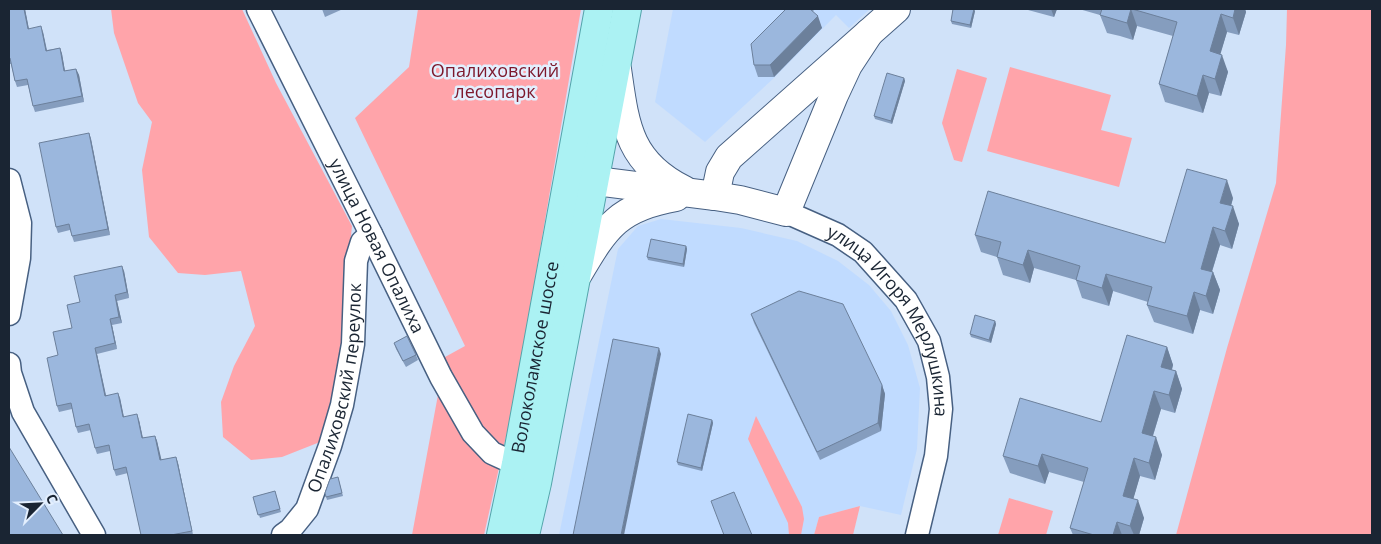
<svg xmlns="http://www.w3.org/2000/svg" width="1381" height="544" viewBox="0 0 1381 544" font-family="'Open Sans',sans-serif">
<rect width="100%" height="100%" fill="#d0e2f9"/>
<g fill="#c0dbff">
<polygon points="673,9 870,9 849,28 836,15 775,77 705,142 655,102"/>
<polygon points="661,219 741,228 797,241 838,261 869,285 891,311 908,345 920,388 917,449 901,515 860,506 819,517 814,535 559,535 618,249 638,226"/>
</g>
<g fill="#ffa4aa">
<polygon points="111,9 242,9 276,83 352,226 348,265 344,346 325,440 282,457 251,460 223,437 221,402 234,366 255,326 241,271 205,275 178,273 149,237 142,170 152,122 138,103 114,33"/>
<polygon points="418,9 581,9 515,396 484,535 412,535 445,357 465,346 355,118 409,67"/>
<polygon points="1287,9 1372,9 1372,535 1176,535 1227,348 1276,183 1286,45"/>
<polygon points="1010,67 1111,95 1101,130 1132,138 1119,187 987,151"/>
<polygon points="957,69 987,78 962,162 954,160 942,123"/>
<polygon points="756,416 802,507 804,519 801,535 789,535 788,523 748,439"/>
<polygon points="1009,498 1053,511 1046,535 998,535"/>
<polygon points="860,506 853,535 814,535 819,517"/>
</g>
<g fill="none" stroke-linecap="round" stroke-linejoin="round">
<g stroke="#476082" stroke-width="25">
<g id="street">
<path id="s1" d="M258,9L371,234L441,377L473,433L492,453L516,464"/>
<polyline points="9,180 20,223 19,258 9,314"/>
<path id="s2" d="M786,212L838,235L863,252L906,300L929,341L938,377L941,409L936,456L917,535"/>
<polyline points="9,364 10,373 23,412 94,535"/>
<path id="s3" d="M283,535L290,530L307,509L330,446L342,405L353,344L356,261L362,242L371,234"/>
</g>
</g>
<g stroke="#476082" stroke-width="30">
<g id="secondary">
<path d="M617,69C625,125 628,162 684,190"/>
<polyline points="572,178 715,196 740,200 786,212 834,95 848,65 869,33"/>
<polyline points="715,196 720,172 729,157 896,9"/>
<path d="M578,274C606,226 619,207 676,197"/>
</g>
</g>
<g stroke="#54a5ab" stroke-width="30">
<g id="primary">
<path id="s4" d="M501,535L516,464L599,9"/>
<polyline points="525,535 537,483 627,9"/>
</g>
</g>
<use href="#street" stroke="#fff" stroke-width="22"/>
<use href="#secondary" stroke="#fff" stroke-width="28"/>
<use href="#primary" stroke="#abf2f3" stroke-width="28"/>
</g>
<g fill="#859dbe">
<polygon points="9,9 25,9 29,29 43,32 47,50 60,48 62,54 65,71 76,69 79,75 84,102 35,112 33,106 28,85 17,87 15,81 11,64 9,64"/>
<polygon points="322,9 343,9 325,17"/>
<polygon points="783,9 814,9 813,12 822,28 774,77 758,77 754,65 786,9"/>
<polygon points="1027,9 1057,9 1054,17 1028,10"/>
<polygon points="1079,9 1245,9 1246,12 1239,35 1227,32 1220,54 1228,72 1221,96 1209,93 1203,113 1165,102 1159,84 1173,36 1137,26 1133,40 1120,36 1107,33 1100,15"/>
<polygon points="975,11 971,28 952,24 951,21"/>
<polygon points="904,78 905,81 892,124 875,119 874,116"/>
<polygon points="89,133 91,139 110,235 74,242 70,230 58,233 56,227"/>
<polygon points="1233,198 1231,206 1239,224 1232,249 1220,245 1212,272 1213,272 1220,290 1213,314 1200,310 1193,334 1154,322 1147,305 1148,302 1113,291 1109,306 1082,298 1076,280 1034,268 1030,283 1003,275 997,257 981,252 975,235 1165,243"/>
<polygon points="686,246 687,249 684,267 648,260 647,257"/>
<polygon points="124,271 129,298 117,301 122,323 112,325 117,349 97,354 106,395 120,398 124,417 139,420 143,438 155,436 157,441 161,460 176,457 178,463 193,535 141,535 128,473 116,476 114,470 110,451 97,454 95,448 91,430 78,433 76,427 72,409 59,412 57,406 58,355 72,328 80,302"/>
<polygon points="751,314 882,385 885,394 881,431 820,460 754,323"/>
<polygon points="995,321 996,324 991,343 971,337 970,334"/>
<polygon points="394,343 416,355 418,360 406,367 396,349"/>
<polygon points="1167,347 1173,365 1172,370 1176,371 1182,389 1175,413 1161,409 1153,436 1162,455 1155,480 1140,476 1133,499 1144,518 1139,535 1073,535 1070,528 1084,482 1049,472 1045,484 1010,473 1003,456 1101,422"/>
<polygon points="712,420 713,423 702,471 678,465 677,462"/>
<polygon points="338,477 343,496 327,500 325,493"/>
<polygon points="275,491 281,512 260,518 253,497"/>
</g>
<g fill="#6c809b">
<polygon points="24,9 25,9 30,35 28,29"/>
<polygon points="974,9 975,11 971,28 970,25"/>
<polygon points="1051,9 1057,9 1054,17"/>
<polygon points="1131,9 1137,26 1133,40 1127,23"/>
<polygon points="1235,9 1245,9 1246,12 1239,35 1233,18"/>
<polygon points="1221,14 1227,32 1216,69 1210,51"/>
<polygon points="818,16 822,28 774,77 770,65"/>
<polygon points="41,26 43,32 48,57 46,51"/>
<polygon points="60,48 62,54 66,77 64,71"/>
<polygon points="1222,55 1228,72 1221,96 1215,79"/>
<polygon points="76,69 79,75 84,102 82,96"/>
<polygon points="1203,75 1209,93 1203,113 1197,96"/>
<polygon points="904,78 905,81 892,124 891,121"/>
<polygon points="89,133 91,139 110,235 108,229"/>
<polygon points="1227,180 1233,198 1227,220 1220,203"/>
<polygon points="1233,206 1239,224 1232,249 1225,231"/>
<polygon points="1213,227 1220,245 1207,287 1201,269"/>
<polygon points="686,246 687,249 684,267 683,264"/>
<polygon points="1028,250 1034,268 1030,283 1023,265"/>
<polygon points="122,266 124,271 129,298 127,292"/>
<polygon points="1213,272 1220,290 1213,314 1206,296"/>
<polygon points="1106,274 1113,291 1109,306 1102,288"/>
<polygon points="1194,292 1200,310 1193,334 1187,316"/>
<polygon points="115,295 117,301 122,323 119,317"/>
<polygon points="110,319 112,325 117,349 115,343"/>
<polygon points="995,321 996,324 991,343 989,340"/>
<polygon points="1167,347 1173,365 1167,385 1161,367"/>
<polygon points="95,348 97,354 107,401 105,396"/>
<polygon points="659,348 661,354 624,535 621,535"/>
<polygon points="1176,371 1182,389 1175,413 1169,395"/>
<polygon points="882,385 885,394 881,431 878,423"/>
<polygon points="1154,391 1161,409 1148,451 1142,433"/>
<polygon points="118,393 120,398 125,423 123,417"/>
<polygon points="137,414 139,420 144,444 142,438"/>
<polygon points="712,420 713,423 702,471 701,468"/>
<polygon points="155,436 157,441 163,466 160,460"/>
<polygon points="1156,437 1162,455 1155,480 1149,463"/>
<polygon points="1042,454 1049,472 1045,484 1038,466"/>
<polygon points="176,457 178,463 193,535 192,531"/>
<polygon points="1134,458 1140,476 1129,514 1123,496"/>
<polygon points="1138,500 1144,518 1139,535 1134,535 1130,526"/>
<polygon points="1117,522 1122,535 1113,535"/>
</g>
<g fill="#9bb7dd" stroke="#6c809b">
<polygon points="9,9 24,9 28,29 41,26 46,51 60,48 64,71 76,69 82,96 33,106 27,79 15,81 10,58 9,58"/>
<polygon points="786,9 810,9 818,16 770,65 754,65 751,44"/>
<polygon points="953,9 974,9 970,25 951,21"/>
<polygon points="1102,9 1131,9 1127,23 1100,15"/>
<polygon points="1132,9 1235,9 1233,18 1221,14 1210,51 1222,55 1215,79 1203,75 1197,96 1159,84 1177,22"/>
<polygon points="887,73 904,78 891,121 874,116"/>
<polygon points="89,133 108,229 72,236 69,224 56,227 39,143"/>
<polygon points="1187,169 1227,180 1220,203 1233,206 1225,231 1213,227 1201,269 1213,272 1206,296 1194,292 1187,316 1147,305 1152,287 1106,274 1102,288 1076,280 1080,266 1028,250 1023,265 997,257 1001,242 975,235 988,191 1165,243"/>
<polygon points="651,239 686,246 683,264 647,257"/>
<polygon points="122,266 127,292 115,295 119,317 110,319 115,343 95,348 105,396 118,393 123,417 137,414 142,438 155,436 160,460 176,457 192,531 171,535 141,535 126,467 114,470 109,445 95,448 89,424 76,427 71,403 57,406 47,358 58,355 53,332 72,328 67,305 80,302 74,276"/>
<polygon points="799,291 843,304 882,385 878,423 817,452 751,314"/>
<polygon points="975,315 995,321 989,340 970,334"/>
<polygon points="1127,335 1167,347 1161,367 1176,371 1169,395 1154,391 1142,433 1156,437 1149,463 1134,458 1123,496 1138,500 1130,526 1117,522 1113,535 1094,535 1070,528 1088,468 1042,454 1038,466 1003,456 1020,398 1101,422"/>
<polygon points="407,336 416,355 403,361 394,343"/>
<polygon points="613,339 659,348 621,535 573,535"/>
<polygon points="688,414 712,420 701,468 677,462"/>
<polygon points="9,447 63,535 9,535"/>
<polygon points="338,477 342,493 326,497 325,493 330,479"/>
<polygon points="275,491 280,509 258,515 253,497"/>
<polygon points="734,492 752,535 724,535 711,501"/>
</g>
<g text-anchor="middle" stroke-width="5" stroke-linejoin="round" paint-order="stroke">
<g font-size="18" fill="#7d182c" stroke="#e3effe">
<text x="495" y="77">Опалиховский<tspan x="495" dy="21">лесопарк</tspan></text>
</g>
<g font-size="18" fill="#1a2533" stroke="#e3effe">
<text dy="6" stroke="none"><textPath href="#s1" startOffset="265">улица Новая Опалиха</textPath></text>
<text dy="6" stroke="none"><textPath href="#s2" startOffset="161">улица Игоря Мерлушкина</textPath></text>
<text dy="6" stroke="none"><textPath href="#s4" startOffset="181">Волоколамское шоссе</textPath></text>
<text dy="6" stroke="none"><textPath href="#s3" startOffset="161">Опалиховский переулок</textPath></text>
</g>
</g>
<rect width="1381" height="544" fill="none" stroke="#1a2533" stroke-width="20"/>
<g transform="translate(40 504) rotate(66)" stroke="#e3effe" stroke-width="4" paint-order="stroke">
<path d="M0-4L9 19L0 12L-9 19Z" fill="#1a2533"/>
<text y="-8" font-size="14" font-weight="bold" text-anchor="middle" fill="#1a2533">С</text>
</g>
</svg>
